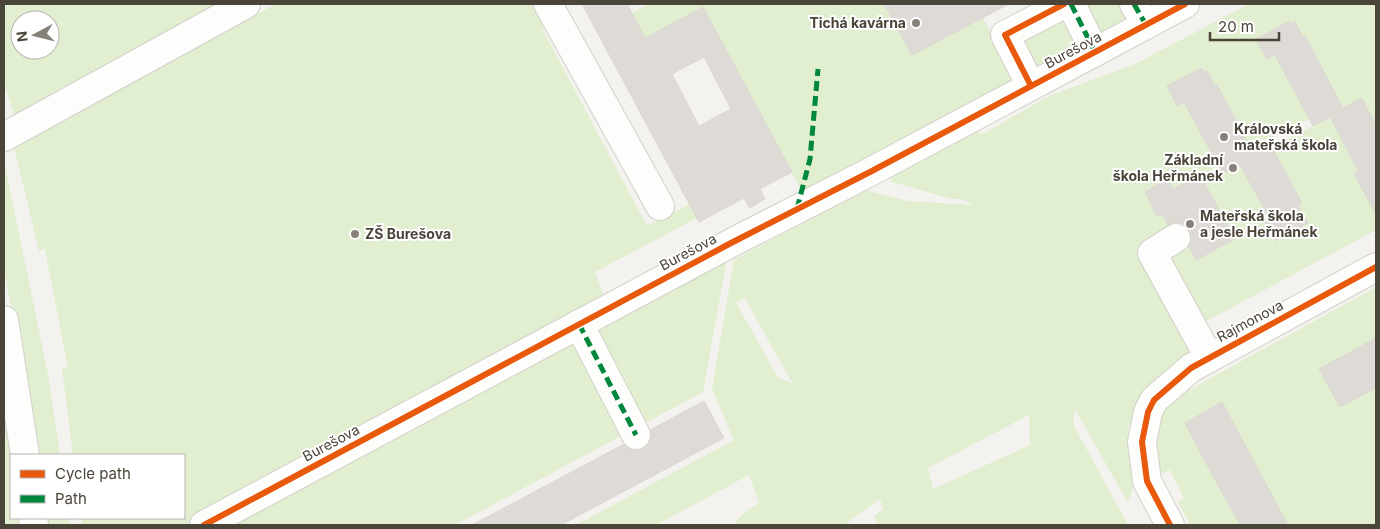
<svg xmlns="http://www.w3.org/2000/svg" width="1380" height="529" viewBox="0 0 1380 529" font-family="Inter,sans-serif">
<rect width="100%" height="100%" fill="#f4f2ee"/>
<g fill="#e1eecf" fill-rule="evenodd">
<path d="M4,4H216L217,5L14,116L4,81ZM20,20H50V50H20Z"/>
<polygon points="276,4 535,4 541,14 544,32 647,226 690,204 697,218 595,272 604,297 185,525 83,525 81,518 184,518 184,455 73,455 62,368 68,368 45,249 39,251 13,143"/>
<polygon points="649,4 884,4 912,55 983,18 999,49 1080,4 1144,4 1131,14 1150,4 1163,4 803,194 703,7 611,56 604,43 638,24 632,13"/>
<path d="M1249,4H1376V126L1362,99L1343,108L1305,36L1299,39L1302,35L1295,22L1291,24L1290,21L1256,39L1267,59L1275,55L1309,119L1251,149L1217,85L1211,88L1214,84L1207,71L1203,72L1201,68L1167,87L1177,106L1185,101L1218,166L1173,189L1167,179L1145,191L1157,216L1169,210L1196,260L1235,239L1204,183L1240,165L1270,219L1265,222L1274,241L1308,223L1298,205L1302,203L1272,147L1330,117L1359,172L1355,174L1365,193L1376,187V230L1188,331L1190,342L1187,357L1156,379L1144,390L1137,402L1128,430V447L1136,478L1128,503L1075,409L1073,424L1128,525H878L874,516L883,509L880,499L844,525H733C741,515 748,509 759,503L749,475L656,525H576L734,440L712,389L734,260L864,190L908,201L972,205L963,199H952L892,182L890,175L977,129L981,135L1049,96L1135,64ZM746,297L748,304L793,384L778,377L736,303ZM1029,415L1030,445L933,489L928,468Z"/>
<polygon points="4,160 49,380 60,455 37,455 31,411 4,270"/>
<polygon points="728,253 703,392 455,525 227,525"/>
<polygon points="1376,287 1376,338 1319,369 1340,407 1376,388 1376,525 1287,525 1222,403 1185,423 1240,525 1190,525 1178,502 1184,498 1170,470 1162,474 1155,459 1152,447 1157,418 1171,400"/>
<polygon points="4,320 11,455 11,518 33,518 34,525 4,525"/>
<polygon points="46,518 69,518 70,525 47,525"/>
</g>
<g fill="#dedbd6" stroke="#dcd9d4" fill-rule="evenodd">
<path d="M582,4H627L645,38L703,7L792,172L760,189L765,199L750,208L744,198L699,222ZM704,57L731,109L699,126L672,74Z"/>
<polygon points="884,4 1009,4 912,55"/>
<polygon points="1290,21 1291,24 1295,22 1303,37 1305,36 1343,108 1362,98 1376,126 1376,214 1354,174 1359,172 1330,117 1313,126 1275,55 1267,59 1256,39"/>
<polygon points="1201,68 1203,72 1207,71 1215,86 1217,85 1251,149 1268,140 1302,203 1298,205 1308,223 1275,241 1265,222 1270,219 1240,165 1223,174 1184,102 1177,106 1167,86"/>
<polygon points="1200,175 1235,239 1196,260 1189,247 1192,238 1189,229 1184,224 1176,222 1175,221 1168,225 1162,214 1157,217 1145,192 1167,179 1173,189"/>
<polygon points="1376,338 1376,388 1340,407 1319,369"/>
<polygon points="704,401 724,438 561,525 472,525 624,444 628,448 635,451 644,449 649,443 652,436 650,430"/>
<polygon points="1222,402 1281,512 1288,525 1240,525 1214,478 1185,423"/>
</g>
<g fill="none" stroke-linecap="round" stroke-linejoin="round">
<g stroke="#d2d0cb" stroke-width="30">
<g id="minor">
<polyline points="548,4 660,206"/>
<polyline points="1071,4 1095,52"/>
<polyline points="1134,4 1146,25"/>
<polyline points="1031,86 1005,35 1064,4"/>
<polyline points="4,137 246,4"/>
<polyline points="1176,238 1152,253 1209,357"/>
<polyline points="4,320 25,455"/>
<polyline points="579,324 636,435"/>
<polyline points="33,518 34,525"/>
<polyline points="204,525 731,243 870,172 1185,4"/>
<polyline points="1170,525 1147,481 1142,442 1148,412 1154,400 1191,368 1376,267"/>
</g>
</g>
<use href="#minor" stroke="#fdfdfc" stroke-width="28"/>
<g stroke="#00873e" stroke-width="5" stroke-dasharray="10 5" stroke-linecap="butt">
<polyline points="1071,4 1095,52"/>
<polyline points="1134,4 1146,25"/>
<polyline points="797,209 810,159 818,69"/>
<polyline points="579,324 636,435"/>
</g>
<g stroke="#fff" stroke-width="9">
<g id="cycleway">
<polyline points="1031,86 1005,35 1064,4"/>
<polyline points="204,525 731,243 870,172 1185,4"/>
<polyline points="1170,525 1147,481 1142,442 1148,412 1154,400 1191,368 1376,267"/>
</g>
</g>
<use href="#cycleway" stroke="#e8590c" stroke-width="6"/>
</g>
<g fill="#868178" stroke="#fff" stroke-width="2">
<circle cx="916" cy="23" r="5"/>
<circle cx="1224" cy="137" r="5"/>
<circle cx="1233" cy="168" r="5"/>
<circle cx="1190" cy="224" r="5"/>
<circle cx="355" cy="234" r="5"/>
</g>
<g text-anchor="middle" stroke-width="4" stroke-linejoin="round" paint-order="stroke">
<g font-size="14" font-weight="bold" fill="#4b4439" stroke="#fff" text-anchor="start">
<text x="906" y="28" text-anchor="end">Tichá kavárna</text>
<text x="1234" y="134">Královská<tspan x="1234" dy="16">mateřská škola</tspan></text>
<text x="1223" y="165" text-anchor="end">Základní<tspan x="1223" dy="16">škola Heřmánek</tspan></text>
<text x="1200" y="221">Mateřská škola<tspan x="1200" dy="16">a jesle Heřmánek</tspan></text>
<text x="365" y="239">ZŠ Burešova</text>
</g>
<g font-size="14" fill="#4b4439" stroke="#fff">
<text transform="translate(1073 50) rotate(-28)" y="5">Burešova</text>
<text transform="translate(688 252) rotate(-28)" y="5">Burešova</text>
<text transform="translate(1250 321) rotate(-28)" y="5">Rajmonova</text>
<text transform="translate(331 443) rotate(-28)" y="5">Burešova</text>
</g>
</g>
<rect width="1380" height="529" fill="none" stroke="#4b4439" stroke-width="10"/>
<rect x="10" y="454" width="175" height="65" fill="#ffffff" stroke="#b7b4b0"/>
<rect x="20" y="470" width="25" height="8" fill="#e8590c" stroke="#b7b4b0"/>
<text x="55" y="479" font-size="15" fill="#4b4439">Cycle path</text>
<rect x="20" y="495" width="25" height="8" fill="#00873e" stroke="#b7b4b0"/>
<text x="55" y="504" font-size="15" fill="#4b4439">Path</text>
<g transform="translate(35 35) rotate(263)"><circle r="24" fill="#ffffff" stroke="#b7b4b0"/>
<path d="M0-4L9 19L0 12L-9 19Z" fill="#868178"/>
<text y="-8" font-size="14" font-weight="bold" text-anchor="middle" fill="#4b4439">N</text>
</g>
<path d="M1210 32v8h69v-8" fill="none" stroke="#4b4439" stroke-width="2.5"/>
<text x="1218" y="32" font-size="15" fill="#4b4439" stroke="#ffffff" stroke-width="4" paint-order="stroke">20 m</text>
</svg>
